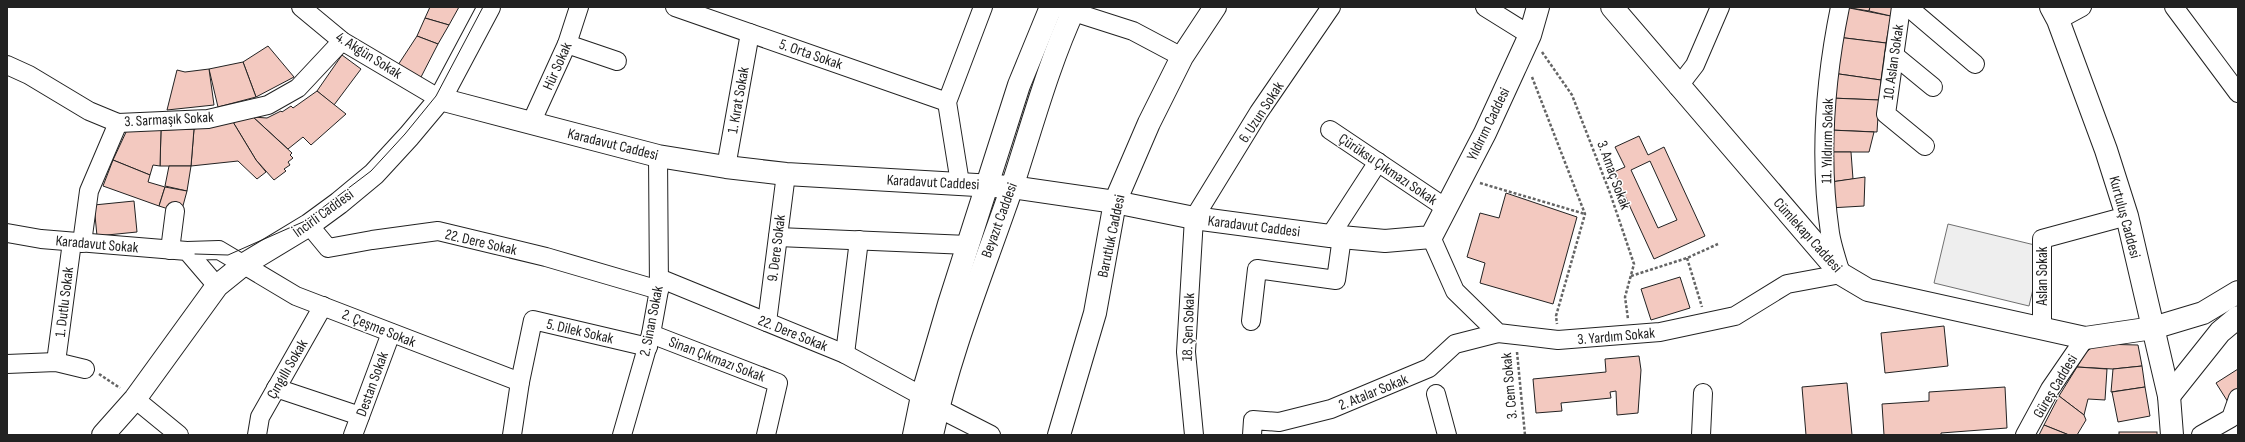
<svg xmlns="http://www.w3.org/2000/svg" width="2245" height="442" viewBox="0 0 2245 442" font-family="'Sofia Sans Condensed',sans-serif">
<rect width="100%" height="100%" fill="#fff"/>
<polygon fill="#eee" stroke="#6f6f6f" points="1948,224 2043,247 2029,306 1934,283"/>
<g fill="#f3c9c0" stroke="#222" fill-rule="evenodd">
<polygon points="430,7 459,7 449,25 425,18"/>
<polygon points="1844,7 1870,7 1869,11"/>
<polygon points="1844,7 1891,16 1886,43 1837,37"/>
<polygon points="1870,7 1893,7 1891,16 1869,11"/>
<polygon points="425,18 449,25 438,44 417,36"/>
<polygon points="417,36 438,44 420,79 398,65"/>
<polygon points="1837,37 1886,43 1881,80 1832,73"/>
<polygon points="268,46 294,77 256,97 243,62"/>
<polygon points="342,55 361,69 334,105 317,91"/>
<polygon points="243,62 256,97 218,107 209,69"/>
<polygon points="209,69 214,105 167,110 177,70 185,72"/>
<polygon points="1832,73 1881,80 1879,100 1831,98"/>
<polygon points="317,91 346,114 311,145 303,137 288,149 253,117 267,118 281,111 282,112 291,106 293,108"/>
<polygon points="1831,98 1879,100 1877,132 1830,130"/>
<polygon points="253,117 292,153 290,155 293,158 288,162 290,165 284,169 286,171 274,180 256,160 233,122"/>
<polygon points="233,122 256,160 266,172 257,179 238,161 191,166 194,129"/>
<polygon points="194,129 191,166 160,166 161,130"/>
<polygon points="127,130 161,130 160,166 153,165 150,175 113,160"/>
<polygon points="1830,130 1874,132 1869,152 1828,152"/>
<path d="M1639,136L1648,155L1664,147L1705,236L1654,259L1614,172L1625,167L1615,147ZM1650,161L1677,220L1658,228L1631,170Z"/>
<polygon points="1828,152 1851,152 1853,179 1831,182"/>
<polygon points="113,160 150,175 148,182 165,187 159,206 103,186"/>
<polygon points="169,166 191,166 187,191 165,186"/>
<polygon points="1865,177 1864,206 1829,208 1831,182"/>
<polygon points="165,187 187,191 181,213 159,206"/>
<polygon points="1506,193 1577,217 1553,304 1480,283 1485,263 1467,257 1480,213 1499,218"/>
<polygon points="134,201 137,232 97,236 94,205"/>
<polygon points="1680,277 1690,308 1651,320 1641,289"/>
<polygon points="1944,326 1948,366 1885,373 1881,333"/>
<polygon points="2097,344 2138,345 2142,366 2113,369 2077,367 2086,352"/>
<polygon points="1639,356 1641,370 1638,413 1617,415 1616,391 1610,392 1611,398 1561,403 1562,411 1536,413 1533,379 1606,372 1605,359"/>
<polygon points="2142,366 2145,387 2111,392 2113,369"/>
<polygon points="2077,367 2107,369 2105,400 2088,399 2084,415 2059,396"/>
<polygon points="2238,369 2238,418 2216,383"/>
<polygon points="1847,383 1852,435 1806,435 1802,387"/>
<polygon points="2005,387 2007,428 1941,433 1941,435 1884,435 1882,404 1929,401 1929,392"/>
<polygon points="2145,387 2150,416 2118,422 2112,392"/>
<polygon points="2059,396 2084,415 2086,420 2077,435 2069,435 2044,425"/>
<polygon points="2044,425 2069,435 2039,435"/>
<rect x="2119" y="432" width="38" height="3"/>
</g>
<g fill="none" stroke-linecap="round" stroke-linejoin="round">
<g stroke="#222" stroke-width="20">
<g id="minor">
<polyline points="301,7 342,41 440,99"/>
<polyline points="675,7 947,102"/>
<polyline points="1058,7 1133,31 1182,57"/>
<polyline points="1485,7 1530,35"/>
<polyline points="1901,7 1886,114 1925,146"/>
<polyline points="1908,7 1975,64"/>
<polyline points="2174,7 2238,93"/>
<polyline points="2058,20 2082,7"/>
<polyline points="567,44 617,61"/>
<polyline points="1894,55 1933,87"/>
<polyline points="7,65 29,75 89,111 118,123 208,119 268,105 298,88 342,41"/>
<polyline points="1678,87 1695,65 1720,7"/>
<polyline points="531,123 567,44 579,7"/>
<polyline points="1330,130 1446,208"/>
<polyline points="726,167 750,33"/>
<polyline points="960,183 947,102 983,7"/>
<polyline points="309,225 328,248 372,240 438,231 546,257 659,290"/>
<polyline points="7,233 41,239 187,251 217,286"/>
<polyline points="1330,236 1378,162"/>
<polyline points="778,237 968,245"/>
<path d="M1431,237L1455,291L1498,333L1558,340L1660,332L1735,316L1787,284L1841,274C1837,260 1832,246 1830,233C1819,158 1825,80 1840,7"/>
<polyline points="82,243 89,191 118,123"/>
<polyline points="170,250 175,211"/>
<polyline points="187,251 219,250 296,296 520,382"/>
<polyline points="659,278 845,354 922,396"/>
<polyline points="1251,321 1257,269 1336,280 1342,237"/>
<polyline points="767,322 786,174"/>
<polyline points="2042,329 2042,239 2127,216"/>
<polyline points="651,334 778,383 766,435"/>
<polyline points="845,354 859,240"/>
<polyline points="56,362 72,242"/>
<polyline points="7,364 56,362 85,369"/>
<polyline points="276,388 360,416"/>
<polyline points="1436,394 1447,435"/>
<polyline points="135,399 179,435"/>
<polyline points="938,408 991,435"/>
<polyline points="257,435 260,417 323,306"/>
<polyline points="353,435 391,333"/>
<polyline points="512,435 520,382 533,320 648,347"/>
<polyline points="622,435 651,334 659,290 658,156"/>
<polyline points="1194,435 1186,352 1194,218 1259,112 1331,7"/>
<polyline points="1252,435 1253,420 1279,422 1331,409 1429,368 1455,344 1498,333"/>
<polyline points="1701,435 1703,393"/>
<polyline points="2025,435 2050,389 2085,338"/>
<polyline points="2201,435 2231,418 2238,398"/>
</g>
</g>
<g stroke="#222" stroke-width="24">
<g id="major">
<polyline points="1612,7 1841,274 1868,290 2085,338 2153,328 2203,313 2238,292"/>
<polyline points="2051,7 2058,20 2106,150 2127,216 2169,396 2172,435"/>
<polyline points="440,99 658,156 726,167 786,174 1011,187 1115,202 1194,218 1330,236 1385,241 1431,237 1485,133 1530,35 1538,7"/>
<polyline points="2169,396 2220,332 2238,317"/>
<polyline points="103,435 135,399 217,286 243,265 309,225 339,203 374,174 409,136 440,99 489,7"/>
<polyline points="914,435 922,396 949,304 1019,85 1051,7"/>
<path d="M932,435C950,350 984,269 1012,187C1032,126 1048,65 1075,7"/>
<polyline points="1059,435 1095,313 1115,202 1149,123 1182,57 1215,7"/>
</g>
</g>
<g stroke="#646464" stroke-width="2.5" stroke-dasharray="3 2" stroke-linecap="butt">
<polyline points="1542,52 1572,95 1610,193 1634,264 1625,297 1628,319"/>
<polyline points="1532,77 1585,214 1556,316 1557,324"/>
<polyline points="1480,183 1585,214"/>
<polyline points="1687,258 1702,307"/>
<polyline points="1631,276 1687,258 1718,244"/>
<polyline points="1517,352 1525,435"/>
<polyline points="99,374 120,388"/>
</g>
<use href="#minor" stroke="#fff" stroke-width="18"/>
<use href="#major" stroke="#fff" stroke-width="22"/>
<polyline stroke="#222" stroke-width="1" points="195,254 228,255 305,221 371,171 405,134 436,96 483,7"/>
</g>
<g text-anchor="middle" stroke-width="3" stroke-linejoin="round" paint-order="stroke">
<g font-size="15" fill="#222" stroke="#fff">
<text transform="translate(811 54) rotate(19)" y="5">5. Orta Sokak</text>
<text transform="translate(369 55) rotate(32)" y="5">4. Akgün Sokak</text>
<text transform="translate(1893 62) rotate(-82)" y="5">10. Aslan Sokak</text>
<text transform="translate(557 66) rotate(-66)" y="5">Hür Sokak</text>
<text transform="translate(738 100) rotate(-80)" y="5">1. Kırat Sokak</text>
<text transform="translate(1261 112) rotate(-57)" y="5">6. Uzun Sokak</text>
<text transform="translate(169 119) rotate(-3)" y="5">3. Sarmaşık Sokak</text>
<text transform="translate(1488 124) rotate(-64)" y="5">Yıldırım Caddesi</text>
<text transform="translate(1827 141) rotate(-89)" y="5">11. Yıldırım Sokak</text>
<text transform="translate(613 144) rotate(14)" y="5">Karadavut Caddesi</text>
<text transform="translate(1388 169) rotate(34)" y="5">Çürüksu Çıkmazı Sokak</text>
<text transform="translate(1614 175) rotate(70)" y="5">3. Amaç Sokak</text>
<text transform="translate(933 182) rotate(3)" y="5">Karadavut Caddesi</text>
<text transform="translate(323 213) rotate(-36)" y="5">İncirli Caddesi</text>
<text transform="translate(2125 217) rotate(75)" y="5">Kurtuluş Caddesi</text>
<text transform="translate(999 220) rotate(-70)" y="5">Beyazıt Caddesi</text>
<text transform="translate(1254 226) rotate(7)" y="5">Karadavut Caddesi</text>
<text transform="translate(1808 235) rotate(48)" y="5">Cümlekapı Caddesi</text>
<text transform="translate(1111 236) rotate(-78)" y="5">Barutluk Caddesi</text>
<text transform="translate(481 242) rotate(13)" y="5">22. Dere Sokak</text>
<text transform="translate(97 244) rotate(5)" y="5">Karadavut Sokak</text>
<text transform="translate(776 248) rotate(-83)" y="5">9. Dere Sokak</text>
<text transform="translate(2042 276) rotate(-90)" y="5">Aslan Sokak</text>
<text transform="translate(64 302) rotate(-83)" y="5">1. Dutlu Sokak</text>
<text transform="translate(651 321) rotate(-79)" y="5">2. Sinan Sokak</text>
<text transform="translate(1188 327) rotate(-88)" y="5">18. Şen Sokak</text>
<text transform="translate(379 328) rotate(22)" y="5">2. Çeşme Sokak</text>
<text transform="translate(580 331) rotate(13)" y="5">5. Dilek Sokak</text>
<text transform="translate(793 333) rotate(22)" y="5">22. Dere Sokak</text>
<text transform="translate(1616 336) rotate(-5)" y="5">3. Yardım Sokak</text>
<text transform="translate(717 359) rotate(21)" y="5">Sinan Çıkmazı Sokak</text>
<text transform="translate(287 369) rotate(-60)" y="5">Çıngıllı Sokak</text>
<text transform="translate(372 384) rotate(-70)" y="5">Destan Sokak</text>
<text transform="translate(1509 386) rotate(-95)" y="5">3. Cem Sokak</text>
<text transform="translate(2055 386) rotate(-59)" y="5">Güreş Caddesi</text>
<text transform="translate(1373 392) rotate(-22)" y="5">2. Atalar Sokak</text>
</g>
</g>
<rect width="2245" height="442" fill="none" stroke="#222222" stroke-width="16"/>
</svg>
